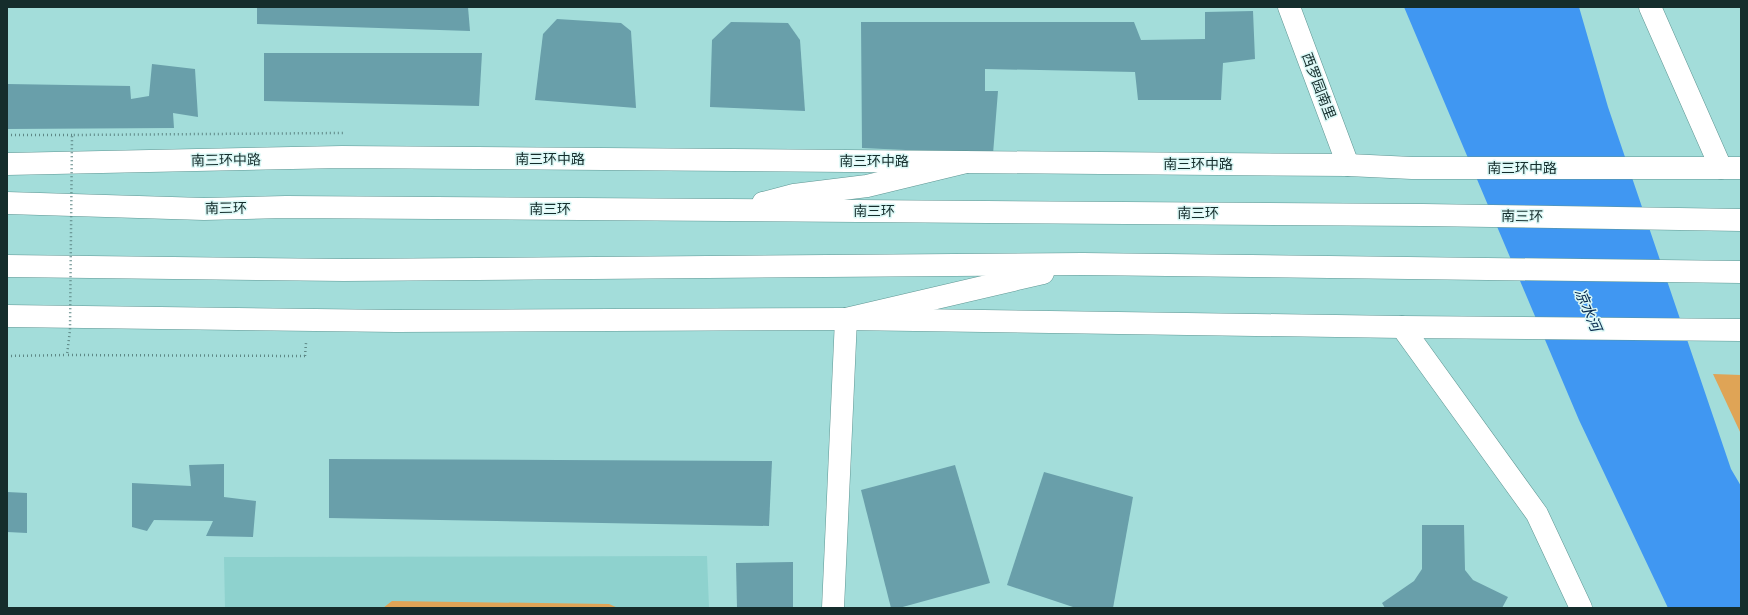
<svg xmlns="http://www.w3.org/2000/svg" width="1748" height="615" viewBox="0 0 1748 615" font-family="Roboto,'Noto Sans SC',sans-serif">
<rect width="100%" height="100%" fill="#a3ddda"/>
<polygon fill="#8ed2ce" points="707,556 709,608 225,608 224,557"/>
<g fill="#dfa456">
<polygon points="1713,374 1741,375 1741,434"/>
<polygon points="392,601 609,604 618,608 383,608"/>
</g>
<polygon fill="#4097f2" points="1404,7 1579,7 1608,107 1731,469 1741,486 1741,608 1668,608 1579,420"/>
<g fill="#699faa">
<polygon points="257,7 468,7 470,31 257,24"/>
<polygon points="1253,11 1255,59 1223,63 1221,100 1138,100 1135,72 985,69 985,91 998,91 993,154 862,148 861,22 1134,22 1141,40 1205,39 1205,12"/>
<polygon points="557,19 621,23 631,31 636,108 535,100 543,34"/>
<polygon points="731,22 788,23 800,40 805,111 710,107 712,40"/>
<polygon points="264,53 482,53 479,106 264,101"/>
<polygon points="152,64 195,69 198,117 173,113 174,128 7,129 7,84 130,86 131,99 149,96"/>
<polygon points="329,459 772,461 769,526 329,518"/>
<polygon points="224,464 224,497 256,501 253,537 206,536 213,521 154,520 147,531 132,527 132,483 191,486 189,465"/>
<polygon points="955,465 990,583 899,608 891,608 861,490"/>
<polygon points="1044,472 1133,497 1113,608 1076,608 1007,585"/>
<polygon points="7,492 27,493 27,533 7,532"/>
<polygon points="1422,525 1464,525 1465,570 1473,580 1508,597 1502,608 1385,608 1382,603 1414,581 1422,569"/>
<polygon points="793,562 793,608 737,608 736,563"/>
</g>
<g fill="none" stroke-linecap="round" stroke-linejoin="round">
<g stroke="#5e9693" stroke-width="23">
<g id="street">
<polyline points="1289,7 1348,165"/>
<polyline points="1650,7 1721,168"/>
<polyline points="1402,327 1537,514 1581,608"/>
<polyline points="833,608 846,319"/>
</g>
</g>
<g stroke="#5e9693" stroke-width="23">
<g id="secondary">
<polyline points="7,164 342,157 1348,165 1412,168 1741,168"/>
<polyline points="7,316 396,321 846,319 1402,327 1741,330"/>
</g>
</g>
<g stroke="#5e9693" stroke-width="23">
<g id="highway">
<polyline points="7,203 204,209 286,207 1423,215 1741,220"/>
<polyline points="763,203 794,195 867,186 966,162"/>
<polyline points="7,266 344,270 1083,264 1741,272"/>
<polyline points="846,319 1043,273"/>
</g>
</g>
<g stroke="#5e8886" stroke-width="2.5" stroke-dasharray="1 3" stroke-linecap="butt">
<polyline points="7,135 72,135"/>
<polyline points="7,356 67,355"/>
<polyline points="305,356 306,343"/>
</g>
<use href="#street" stroke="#fff" stroke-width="22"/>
<use href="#secondary" stroke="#fff" stroke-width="22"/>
<use href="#highway" stroke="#fff" stroke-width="22"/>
<polyline stroke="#5e8886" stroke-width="2.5" stroke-dasharray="1 3" stroke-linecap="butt" points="305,356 67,355 70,330 72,135 343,133"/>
</g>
<g text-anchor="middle" stroke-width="3" stroke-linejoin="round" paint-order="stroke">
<g font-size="14" fill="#152d2c" stroke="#dbf8f6">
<text transform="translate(1319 86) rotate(69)" y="5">西罗园南里</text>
<text x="550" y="164">南三环中路</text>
<text transform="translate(226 160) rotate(-1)" y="5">南三环中路</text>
<text x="874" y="166">南三环中路</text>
<text x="1198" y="169">南三环中路</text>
<text x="1522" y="173">南三环中路</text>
<text transform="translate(226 208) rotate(-1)" y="5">南三环</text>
<text x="550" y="214">南三环</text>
<text x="874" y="216">南三环</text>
<text x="1198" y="218">南三环</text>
<text transform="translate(1522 216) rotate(1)" y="5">南三环</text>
</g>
<g font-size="15" font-style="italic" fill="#092c4f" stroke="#dbf8f6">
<text transform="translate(1588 310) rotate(67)" y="5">凉水河</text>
</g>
</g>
<rect width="1748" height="615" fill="none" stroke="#152d2c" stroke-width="16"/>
</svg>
